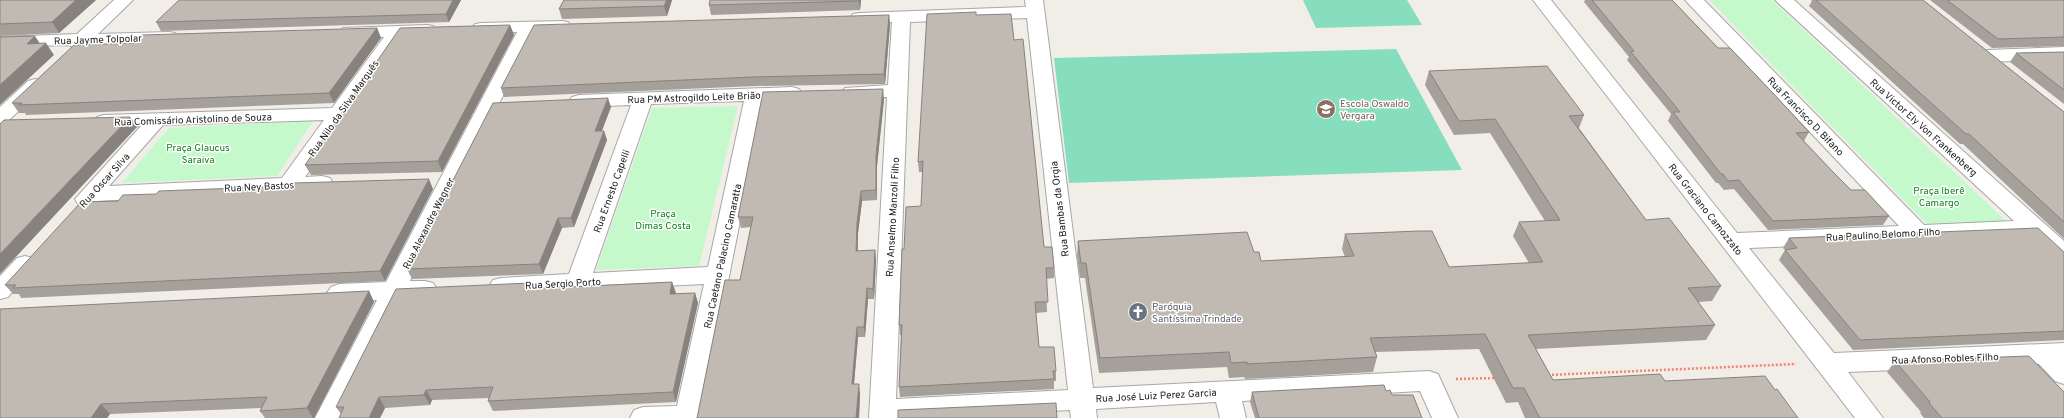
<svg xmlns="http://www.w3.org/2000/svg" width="2064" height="418" viewBox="0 0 2064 418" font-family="Overpass,sans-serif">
<rect width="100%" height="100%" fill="#f0eee7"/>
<g fill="#c5f9cb">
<polygon points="1709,0 1772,0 2006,221 1927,224"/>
<polygon points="738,106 699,266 596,270 652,108"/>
<polygon points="313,121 277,176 122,183 169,128"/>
</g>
<g fill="#86debf">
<polygon points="1303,0 1407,0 1422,25 1316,28"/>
<polygon points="1396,49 1462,170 1069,183 1054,58"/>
</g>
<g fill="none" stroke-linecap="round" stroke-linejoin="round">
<g stroke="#a7a7a7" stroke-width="2">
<g id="minor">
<polygon points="114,0 133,0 98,34 169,32 175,33 178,37 175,41 169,42 87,45 77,49 69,45 0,47 0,37 77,34"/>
<path d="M1025,0H1043L1093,388L1429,371L1438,374L1458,418H1432L1420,391L1242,401L1246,418H1220L1216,402L1096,409L1097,418H1071L1070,410L928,418H869L887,97L852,98L845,96L842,92L845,88L888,85L892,22L859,23L853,22L850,18L853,14L859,13L1026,7ZM1027,18L1068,390L896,399L910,22Z"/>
<polygon points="1533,0 1551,0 1737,233 1899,226 1685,0 1704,0 1924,225 2014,221 1775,0 1794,0 2064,241 2064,262 2056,260 2030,236 1749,248 1834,353 2064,343 2064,384 2055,381 2039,364 1848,372 1883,418 1855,418"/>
<polygon points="562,21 568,22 571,26 568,30 535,32 410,281 425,281 433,283 437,289 433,295 425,297 401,299 341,418 315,418 377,300 339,302 331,299 327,293 331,287 339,284 386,282 517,32 481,33 475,32 472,28 475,24 481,23"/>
<path d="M427,25L433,26L436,30L433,34L403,36L305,177L322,176L330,178L333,183L330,188L322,190L97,201C91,207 85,206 78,204L75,199L141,126L104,127L97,125L94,121L97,117L104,115L332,108L384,37H349L343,36L340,32L343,28ZM324,120L282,178L109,186L163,125Z"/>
<polygon points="2064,47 2064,59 1988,62 1981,60 1979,56 1981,52 1988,50"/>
<polygon points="35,79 42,81 45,85 42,89 7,122 0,124 0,107 28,81"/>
<path d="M792,87L799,89L802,93L799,97L764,100L701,418H630L634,410L643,407L677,406L704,284L501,294L493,292L489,286L493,280L501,278L569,274L631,105L579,107L572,105L569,101L572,97L579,95ZM744,101L708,267L593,273L651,104Z"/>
<polygon points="25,256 33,258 37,264 8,297 0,299 0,276 17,258"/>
</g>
</g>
<g stroke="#f88270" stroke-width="2.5" stroke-dasharray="2 2" stroke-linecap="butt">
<polyline points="1548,375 1796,364"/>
<polyline points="1456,379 1497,378"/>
</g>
<use href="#minor" fill="#fff" fill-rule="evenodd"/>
</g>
<g fill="#a6a09a">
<polygon points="0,0 96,0 59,33 0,36"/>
<polygon points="461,0 449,22 161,31 156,22"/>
<polygon points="564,0 672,0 667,16 562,19 559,9"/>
<polygon points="861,0 860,10 711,15 709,5"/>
<polygon points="1585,0 1672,0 1718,48 1809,132 1804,141 1834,173 1851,190 1889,216 1883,225 1768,230 1734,189 1724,190 1718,183 1716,183 1668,121 1671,114 1627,60 1629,57 1584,2"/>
<polygon points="1811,0 1923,0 2064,112 2064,239 1963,144 1960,144 1809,6 1812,1"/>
<polygon points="1930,0 2064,0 2064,46 1992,48"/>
<polygon points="889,15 890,25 885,84 755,86 504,97 501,88"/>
<polygon points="976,15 1014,40 1044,247 1054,268 1054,278 1046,279 1047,312 1036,313 1039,347 1056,371 1056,381 1054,381 1054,389 900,397 899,387 901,335 900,335 899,325 904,249 921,206 923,172 919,172 918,162"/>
<polygon points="510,25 514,35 442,172 311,175 305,165"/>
<polygon points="377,28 381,38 334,103 26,115 25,113 19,113 12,103 134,43"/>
<polygon points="2064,52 2064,104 2010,62 2016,53"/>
<polygon points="1429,71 1584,115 1579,128 1646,220 1721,286 1712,301 1698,302 1715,325 1706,340 1536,349 1553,380 1665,381 1775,390 1798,418 1525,418 1518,402 1506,403 1479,349 1375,352 1377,357 1373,372 1245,379 1244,377 1229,378 1227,367 1099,373 1085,278 1080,278 1077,256 1078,241 1254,252 1261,261 1345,257 1342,249 1345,234 1449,267 1529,263 1513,236 1519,222 1545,221 1490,133 1454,135 1425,85"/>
<polygon points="884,99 877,166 877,200 862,201 858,233 858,251 875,250 876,260 874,299 868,299 865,337 858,337 854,384 860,394 859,418 697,418 740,280 751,227 741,228 738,217"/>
<polygon points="611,107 602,131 604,131 607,140 574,227 562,228 543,274 412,279 407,269"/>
<polygon points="433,189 385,281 21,298 19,294 13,294 5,285 118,201"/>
<polygon points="1789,238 2064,252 2064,340 1853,350 1779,260 1785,250 1783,248"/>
<polygon points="672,282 675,294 695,293 698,303 676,402 493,411 488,401 489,398 432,400 430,405 385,408 380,418 339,418 341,414 336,407 532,288"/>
<polygon points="369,291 374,302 314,418 265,418 260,411 261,408 110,414 107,418 0,418"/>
<polygon points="1895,361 2064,418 1924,418 1920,413 1921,412 1887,372"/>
<polygon points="1386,391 1422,418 1255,418 1250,402 1252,392"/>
</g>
<g fill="#87827d">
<polygon points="76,0 96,0 59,33 52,22"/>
<polygon points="453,0 461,0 449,22 446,14"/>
<polygon points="667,0 672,0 667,16 664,6"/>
<polygon points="859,0 861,0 860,10 859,1"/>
<polygon points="889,15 890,25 885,84 884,74"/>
<polygon points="510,25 514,35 442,172 438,161"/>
<polygon points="377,28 381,38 334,103 329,93"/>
<polygon points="35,36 42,47 46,43 54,55 0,105 0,85 27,44"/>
<polygon points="883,89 884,99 877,166 877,200 876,190 876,156"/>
<polygon points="608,98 611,107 598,140 595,131"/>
<polygon points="130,117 137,127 0,274 0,254"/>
<polygon points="604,131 607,140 574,227 571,218"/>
<polygon points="429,179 433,189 385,281 380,271"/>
<polygon points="861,191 862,201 858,233 857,261 856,251 857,223"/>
<polygon points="558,218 562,228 543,274 539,264"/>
<polygon points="875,250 876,260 874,299 873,289"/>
<polygon points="672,282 676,293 673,304 670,294"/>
<polygon points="530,283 534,293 528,289"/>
<polygon points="867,288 868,299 865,337 864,327"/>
<polygon points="369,291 374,302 314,418 313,418 307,408"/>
<polygon points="695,293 698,303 676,402 673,392"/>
<polygon points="857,327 858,337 853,395 852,384"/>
<polygon points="859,384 860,394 859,418 856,418"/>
<polygon points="426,390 432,400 430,405 424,395"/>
<polygon points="379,397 385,408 380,418 369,418"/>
<polygon points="101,404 110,414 107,418 91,418"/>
</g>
<g fill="#c1bab3" stroke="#87827d">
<polygon points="0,0 76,0 52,22 0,24"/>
<polygon points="179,0 453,0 446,14 156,22"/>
<polygon points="564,0 667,0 664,6 559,9"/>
<polygon points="710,0 859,0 859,1 709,5"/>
<polygon points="1592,0 1672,0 1718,48 1730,48 1771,91 1809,132 1796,133 1834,173 1851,190 1865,190 1889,216 1773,221 1739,180 1728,181 1723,174 1721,174 1673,112 1680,112 1631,52 1634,51"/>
<polygon points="1816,0 1923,0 2064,112 2064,222 1969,134 1966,134"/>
<polygon points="1947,0 2064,0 2064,37 1998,39"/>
<polygon points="976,12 976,15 1011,14 1014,40 1023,39 1044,247 1052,247 1054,268 1046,268 1048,302 1035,302 1039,347 1054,347 1056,371 1053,371 1054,379 899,387 902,325 899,325 902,249 904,249 906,207 921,206 923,161 918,162 927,14"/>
<polygon points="887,15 889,15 884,74 753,77 501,88 534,25"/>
<polygon points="510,25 438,161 305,165 400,28"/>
<polygon points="377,28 329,93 19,105 22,103 12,103 74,45 134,43 142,35"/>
<polygon points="35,36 27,44 46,43 0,85 0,37"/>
<polygon points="2064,52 2064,90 2016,53"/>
<polygon points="1547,66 1584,115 1569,116 1646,220 1669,218 1721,286 1688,288 1715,325 1528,335 1553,380 1660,374 1665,381 1765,376 1775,390 1777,389 1798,418 1540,418 1524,388 1513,388 1485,334 1370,338 1377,357 1247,364 1247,362 1231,363 1229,352 1100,358 1086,263 1081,263 1078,241 1247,232 1254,252 1259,252 1261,261 1354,256 1345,234 1419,231 1432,231 1449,267 1543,262 1519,222 1560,220 1495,119 1459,121 1429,71"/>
<polygon points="883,89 876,156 876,190 861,191 857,223 856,251 875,250 873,289 867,288 864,327 857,327 852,384 859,384 856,418 697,418 725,280 740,280 750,231 753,217 738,217 763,92"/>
<polygon points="608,98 595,131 604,131 571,218 558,218 539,264 407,269 493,103"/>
<polygon points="130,117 0,254 0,124 4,120"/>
<polygon points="429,179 380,271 13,288 16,285 5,285 81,202 118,201 123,195 156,194 159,191 292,186 294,183"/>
<polygon points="2038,228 2064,252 2064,331 1860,340 1785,250 1797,248 1789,238"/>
<polygon points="672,282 670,294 695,293 673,392 488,401 493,387 426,390 424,395 379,397 369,418 339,418 344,407 336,407 396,289 530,283 528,289"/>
<polygon points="369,291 307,408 260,411 267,397 101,404 91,418 0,418 0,309"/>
<polygon points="2029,356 2064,392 2064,418 1942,418 1929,403 1930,402 1895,361"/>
<polygon points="1384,385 1386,391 1390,390 1392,395 1413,395 1422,418 1259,418 1252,392"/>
<polygon points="1056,403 1057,418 898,418 898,410"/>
</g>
<defs>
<g id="school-disc" transform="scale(1)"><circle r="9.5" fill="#8d6e63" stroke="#fff"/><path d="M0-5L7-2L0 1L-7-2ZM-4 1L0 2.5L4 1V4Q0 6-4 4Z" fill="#fff"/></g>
<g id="church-disc" transform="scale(1)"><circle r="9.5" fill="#6b7280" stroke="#fff"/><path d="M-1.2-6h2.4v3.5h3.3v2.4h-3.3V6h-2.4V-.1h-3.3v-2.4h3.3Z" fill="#fff"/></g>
</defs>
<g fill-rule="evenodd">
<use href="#school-disc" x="1326" y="109"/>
<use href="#church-disc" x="1138" y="312"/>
</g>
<g text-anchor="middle" stroke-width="3" stroke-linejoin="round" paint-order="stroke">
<g font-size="10" fill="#202020" stroke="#fff">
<text transform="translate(98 39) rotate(-2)" y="4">Rua Jayme Tolpolar</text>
<text transform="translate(694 97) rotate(-2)" y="4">Rua PM Astrogildo Leite Brião</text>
<text transform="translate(343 108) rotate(-55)" y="4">Rua Nilo da Silva Marquês</text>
<text transform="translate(1806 116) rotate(46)" y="4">Rua Francisco D. Bifano</text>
<text transform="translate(193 119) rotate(-2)" y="4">Rua Comissário Aristolino de Souza</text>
<text transform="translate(1924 127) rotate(42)" y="4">Rua Victor Ely Von Frankenberg</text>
<text transform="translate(104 180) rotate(-48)" y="4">Rua Oscar Silva</text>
<text transform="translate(259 186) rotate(-3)" y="4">Rua Ney Bastos</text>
<text transform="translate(611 191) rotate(-70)" y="4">Rua Ernesto Capelli</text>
<text transform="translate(1059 209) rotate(-97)" y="4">Rua Bambas da Orgia</text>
<text transform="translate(1706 209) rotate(52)" y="4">Rua Graciano Camozzato</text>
<text transform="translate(892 217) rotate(-87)" y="4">Rua Anselmo Manzoli Filho</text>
<text transform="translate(428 223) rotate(-63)" y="4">Rua Alexandre Wagner</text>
<text transform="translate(1883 234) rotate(-3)" y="4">Rua Paulino Belomo Filho</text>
<text transform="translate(722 256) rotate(-78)" y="4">Rua Caetano Palacino Camaratta</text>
<text transform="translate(563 283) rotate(-3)" y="4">Rua Sergio Porto</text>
<text transform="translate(1945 358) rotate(-2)" y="4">Rua Afonso Robles Filho</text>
<text transform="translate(1156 395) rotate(-3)" y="4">Rua José Luiz Perez Garcia</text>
</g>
<g font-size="10" fill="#785e54" stroke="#fff" text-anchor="start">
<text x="1340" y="107">Escola Oswaldo<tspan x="1340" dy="12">Vergara</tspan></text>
</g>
<g font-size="10" fill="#0d7f1a" stroke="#fff">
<text x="198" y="151">Praça Glaucus<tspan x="198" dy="12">Saraiva</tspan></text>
<text x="1939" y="194">Praça Iberê<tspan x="1939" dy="12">Camargo</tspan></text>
<text x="663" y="217">Praça<tspan x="663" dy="12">Dimas Costa</tspan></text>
</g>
<g font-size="10" fill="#5b616d" stroke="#fff" text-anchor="start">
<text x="1152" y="310">Paróquia<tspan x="1152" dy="12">Santíssima Trindade</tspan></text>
</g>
</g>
</svg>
